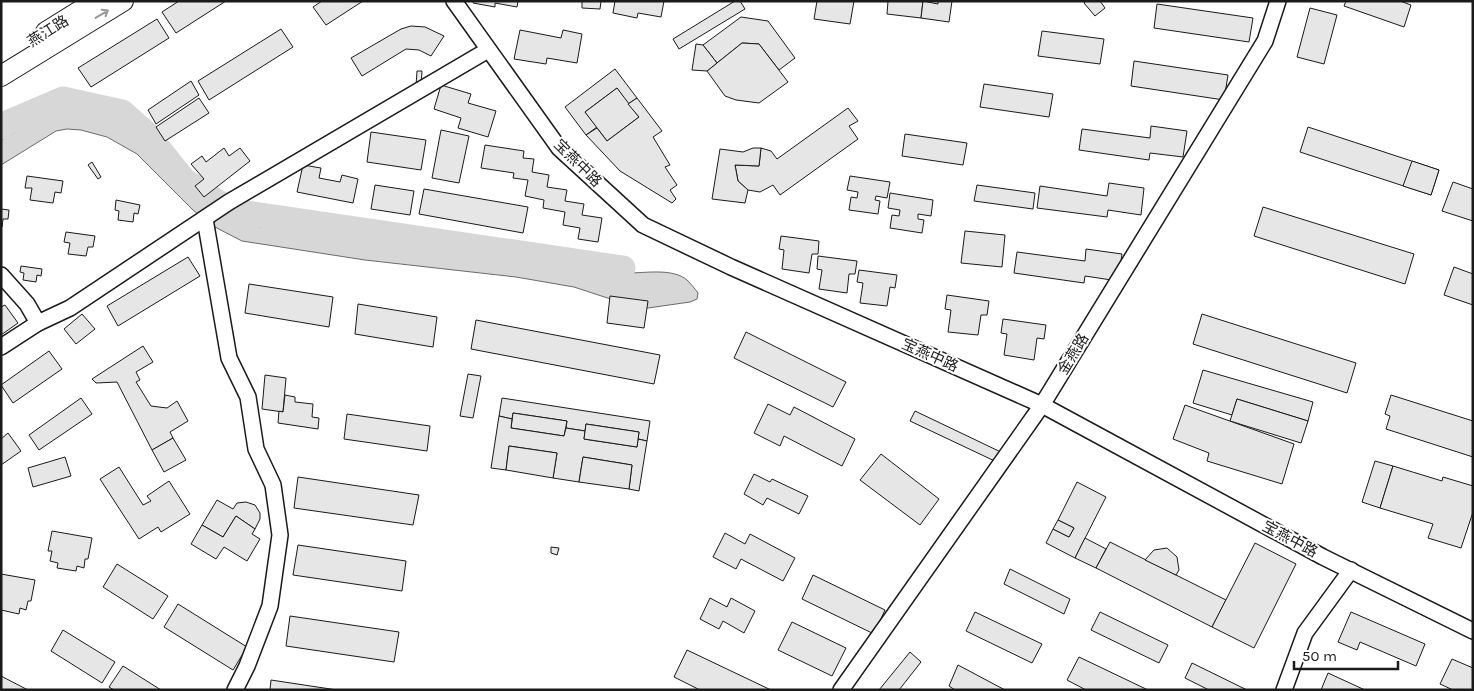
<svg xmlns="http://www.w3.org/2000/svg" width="1474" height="691" viewBox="0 0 1474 691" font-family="Karla,'Noto Sans SC',sans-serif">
<rect width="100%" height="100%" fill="#fff"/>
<path fill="#d7d7d7" stroke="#6a6a6a" d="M80,109L100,113L132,128L148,140L174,163L215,207L242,223L261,227L369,236L628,273C646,273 673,268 687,280C691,284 695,289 698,293L697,299L690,302L641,309L574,287L516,277L365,260L242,241L213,226L193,210L137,154L107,137L81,130L67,129L56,131L1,165V140C27,126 50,111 80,109Z"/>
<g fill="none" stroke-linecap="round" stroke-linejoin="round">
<polyline stroke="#d7d7d7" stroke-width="25" points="1,127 9,122 63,99 122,112 147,134 184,180 232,211 623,268"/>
</g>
<g fill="#e6e6e6" stroke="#1a1a1a">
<polygon points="179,1 226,1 176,33 162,12"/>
<polygon points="322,1 363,1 326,25 313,7"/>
<polygon points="473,1 518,1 517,7 495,3 495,7 473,3"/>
<polygon points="582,1 601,1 600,9 582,8"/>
<polygon points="615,1 664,1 661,17 638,13 637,18 613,13"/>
<polygon points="735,1 740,1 745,9 679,49 673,39"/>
<polygon points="817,1 854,1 850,24 814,19"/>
<polygon points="888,1 923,1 921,18 887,14"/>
<polygon points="923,1 938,4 938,1 952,1 949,22 921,18"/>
<polygon points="1086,1 1100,1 1105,8 1095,16 1084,3"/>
<polygon points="1346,1 1400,1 1411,5 1404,27 1344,6"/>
<polygon points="1157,4 1253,18 1249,42 1154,28"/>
<polygon points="1310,8 1337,15 1324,64 1297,57"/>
<polygon points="741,17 768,21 795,58 779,70 759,44 742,43 717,63 703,45"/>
<polygon points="157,19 169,38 91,87 78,68"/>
<polygon points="411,26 425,27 444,36 431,56 419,50 406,49 362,76 351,58 401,29"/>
<polygon points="281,29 293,47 209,100 198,81"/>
<polygon points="520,30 561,38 563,30 582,34 577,63 547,58 546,64 514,59"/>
<polygon points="1042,31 1104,39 1100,64 1038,56"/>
<polygon points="742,43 759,44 788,82 759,103 736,100 725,96 707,71"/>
<polygon points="696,44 703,45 717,63 707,71 692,70"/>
<polygon points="1134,61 1228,75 1224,100 1131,86"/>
<polygon points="615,69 637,98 628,104 617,88 585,112 597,127 586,135 565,107"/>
<polygon points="417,71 422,71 421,87 416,86"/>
<polygon points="191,81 199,95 156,124 148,110"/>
<polygon points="984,84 1053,94 1049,117 980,107"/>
<polygon points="441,85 471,94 468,103 496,111 488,137 458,128 461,118 434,109"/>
<polygon points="617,88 639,117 607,141 585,112"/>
<polygon points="199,98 209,113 165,141 156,127"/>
<polygon points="637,98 662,131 653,137 670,165 665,167 677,185 670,190 676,199 672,203 620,171 586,135 597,128 607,141 639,117 628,104"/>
<polygon points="848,108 858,121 849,126 858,139 780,195 773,185 760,192 748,190 738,181 735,165 759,166 761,148 771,151 777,159"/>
<polygon points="1151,126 1187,131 1183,157 1150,153 1149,160 1079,150 1082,129 1150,138"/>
<polygon points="1308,127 1439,170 1431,195 1300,152"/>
<polygon points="441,130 469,136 459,183 432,178"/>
<polygon points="371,132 426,140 421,170 367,162"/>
<polygon points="905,134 967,143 963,165 902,156"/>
<polygon points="485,145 524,151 523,158 534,159 532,172 549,175 547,187 567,190 565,201 584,204 582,215 602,218 598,242 578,239 580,228 563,225 565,212 543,208 544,200 525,196 528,180 513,178 514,173 481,168"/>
<polygon points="224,148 229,156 240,148 250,161 204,197 195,186 204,179 191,164 202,156 206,162"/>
<polygon points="753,148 761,148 759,166 735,165 738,181 748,190 745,203 712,199 720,149 743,152"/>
<polygon points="1412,161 1439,170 1431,195 1403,186"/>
<polygon points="92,162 101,177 98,179 88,165"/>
<polygon points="303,165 321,168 319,178 340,182 342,175 358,179 353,203 297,192"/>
<polygon points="27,176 63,181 61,193 55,192 53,203 30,200 32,188 25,188"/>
<polygon points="850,176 890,182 887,198 876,196 875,200 880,201 878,214 849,210 851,197 857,198 858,192 847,190"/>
<polygon points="1453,182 1473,189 1473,221 1442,211"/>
<polygon points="1109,183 1144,188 1141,215 1108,210 1107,217 1037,208 1040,186 1107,196"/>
<polygon points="375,185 414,191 410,215 371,209"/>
<polygon points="977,185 1035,193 1033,209 974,201"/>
<polygon points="424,189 528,207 523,233 419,214"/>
<polygon points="890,193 933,200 931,216 918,214 918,219 924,220 922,233 890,228 892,215 899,216 900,210 888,208"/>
<polygon points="116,200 140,205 138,214 134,213 133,222 118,220 119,211 115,210"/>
<polygon points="1263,207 1414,254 1405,284 1254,236"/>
<polygon points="1,209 9,210 8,219 3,219 2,227"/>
<polygon points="965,231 1005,235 1002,267 961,263"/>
<polygon points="66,232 95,236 93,247 88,247 86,256 68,254 70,243 64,242"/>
<polygon points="781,236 819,241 818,254 812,254 809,273 782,269 784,250 779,249"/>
<polygon points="1086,249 1122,254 1118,281 1085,276 1084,283 1014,273 1017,252 1085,261"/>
<polygon points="818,256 857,261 855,274 849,274 847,293 819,289 822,270 817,269"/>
<polygon points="188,257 200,276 118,326 107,306"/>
<polygon points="21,266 42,269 41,276 37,275 36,282 23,280 24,273 20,272"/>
<polygon points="1454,267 1473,274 1473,305 1444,295"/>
<polygon points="859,270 897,275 895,288 890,287 887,306 860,303 863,283 857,282"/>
<polygon points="249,284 333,297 329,327 245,313"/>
<polygon points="947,295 989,301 987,315 981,315 978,335 948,332 951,310 945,309"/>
<polygon points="610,296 648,301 644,328 607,323"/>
<polygon points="358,304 437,317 433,347 355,334"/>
<polygon points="5,305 18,323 1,335 1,307"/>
<polygon points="82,314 95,329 76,344 64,329"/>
<polygon points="1202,314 1356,363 1347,393 1193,344"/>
<polygon points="1003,319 1046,325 1044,339 1037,338 1034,360 1004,355 1007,334 1001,333"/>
<polygon points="476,320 660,355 654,384 471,349"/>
<polygon points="746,332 846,382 833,407 734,358"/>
<polygon points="143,346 153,362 136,372 140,380 136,382 151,406 167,408 177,401 188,421 170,432 173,438 152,450 117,382 96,383 92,379"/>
<polygon points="49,351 62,369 13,403 1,385"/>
<polygon points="1203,370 1313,402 1308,421 1237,399 1232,415 1193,403"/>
<polygon points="468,374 481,376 473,418 460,416"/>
<polygon points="265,375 286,378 283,412 262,409"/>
<polygon points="285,395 295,397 295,402 313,404 312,417 319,418 318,429 278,423 279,411 283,412"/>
<polygon points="1391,395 1473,421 1473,457 1386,429 1390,416 1385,414"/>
<polygon points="81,398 92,414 39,450 29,435"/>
<polygon points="502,398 650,421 647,441 638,439 639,432 586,424 585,431 566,428 567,421 513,413 512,419 499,416"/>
<polygon points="1237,399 1308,421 1301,443 1230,421"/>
<polygon points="768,404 790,415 794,407 855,439 842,466 784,436 780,446 754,433"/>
<polygon points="1185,405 1294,444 1282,484 1207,461 1209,453 1173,439"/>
<polygon points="915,411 1005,454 1001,464 910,421"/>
<polygon points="513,413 567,421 564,436 511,428"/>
<polygon points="347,414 430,426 427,451 344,439"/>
<polygon points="499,416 512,419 511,428 564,436 566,428 585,431 584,439 637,447 638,439 647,441 639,491 629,489 632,465 583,457 579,482 553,478 557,453 509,446 506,470 491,468"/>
<polygon points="586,424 639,432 637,447 584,439"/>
<polygon points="8,433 21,451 1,465 1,439"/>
<polygon points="173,438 186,460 164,472 152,450"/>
<polygon points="509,446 557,453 553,478 506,470"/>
<polygon points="881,454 939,499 920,525 860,480"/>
<polygon points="65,457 71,476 33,487 28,468"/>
<polygon points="583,457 632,465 629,489 579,482"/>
<polygon points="1375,461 1393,466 1380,508 1362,502"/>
<polygon points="1393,466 1442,481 1443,477 1473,486 1473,512 1461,548 1428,538 1433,524 1380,508"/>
<polygon points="119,467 143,505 151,501 147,496 169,481 190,514 161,532 158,527 139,539 100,479"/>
<polygon points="754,474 770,482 772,479 808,496 799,514 767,498 763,505 744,494"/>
<polygon points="298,477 419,495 413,525 294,508"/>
<polygon points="1077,482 1106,497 1075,558 1046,543 1053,529 1069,537 1074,528 1058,520"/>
<polygon points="217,500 233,509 237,503 246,502 255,505 260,513 260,519 255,529 236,516 223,537 202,525"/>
<polygon points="236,516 255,529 252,534 260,539 247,561 224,547 216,559 191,544 202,525 223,537"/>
<polygon points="1058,520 1074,528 1069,537 1053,529"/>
<polygon points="52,531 92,538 88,559 85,559 84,568 77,566 76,571 57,568 58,563 50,561 52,551 48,551"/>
<polygon points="725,533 745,544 750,534 795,558 783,581 741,559 736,569 713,557"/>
<polygon points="1085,538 1106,549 1096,568 1075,558"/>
<polygon points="1110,542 1226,600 1212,627 1096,568"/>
<polygon points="1255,543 1296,564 1254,648 1212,627"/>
<polygon points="298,545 406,561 402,591 293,575"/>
<polygon points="551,547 559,548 557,555 551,553"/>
<polygon points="1167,548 1177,557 1179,570 1176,575 1145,560 1154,550"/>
<polygon points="117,564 168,596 153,619 103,587"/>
<polygon points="1010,569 1070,599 1064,614 1004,584"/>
<polygon points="1,574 35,580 31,601 28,601 26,610 20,608 19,614 1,610"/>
<polygon points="813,575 885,610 874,634 802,599"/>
<polygon points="710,598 727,607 731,598 755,611 744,633 723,621 719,629 700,619"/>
<polygon points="178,604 247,647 233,670 164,627"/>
<polygon points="975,612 1042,644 1032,663 966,631"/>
<polygon points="1100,612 1168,645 1159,663 1091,630"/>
<polygon points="1351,612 1425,644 1416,666 1360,642 1357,650 1338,642"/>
<polygon points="290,616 399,632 394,662 286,646"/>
<polygon points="792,622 846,648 832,676 778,650"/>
<polygon points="63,630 115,662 102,683 51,651"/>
<polygon points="687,650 771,690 700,690 674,677"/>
<polygon points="910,652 921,662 899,690 879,690"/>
<polygon points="1079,657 1148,690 1086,690 1067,680"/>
<polygon points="1452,659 1473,668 1473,690 1453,690 1440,684"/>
<polygon points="1192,663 1247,690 1209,690 1185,678"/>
<polygon points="958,665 1005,690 955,690 949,686"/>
<polygon points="123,666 161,690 114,690 109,687"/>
<polygon points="1328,673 1365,690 1321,690"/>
<polygon points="1,676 28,690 1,690"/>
<polygon points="271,680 337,690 270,690"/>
</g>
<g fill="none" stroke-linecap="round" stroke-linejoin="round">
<g stroke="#1a1a1a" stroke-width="18">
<g id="minor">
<polyline points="454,1 559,148 643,225 731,267 1042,405 1323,557 1473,631"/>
<polyline points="205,219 229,358 248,397 256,449 273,485 280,535 270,606 247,666 235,690"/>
<polyline points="1,275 27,304 38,323"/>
<polyline points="1,347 38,323 70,308 229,202 488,50"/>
<polyline points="841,690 1042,405 1265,41 1278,1"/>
<polyline points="1284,690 1305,633 1351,570"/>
</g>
</g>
<g stroke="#1a1a1a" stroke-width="22">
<g id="major">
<polyline points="46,32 96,1"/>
<polyline points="1,76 123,1"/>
</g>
</g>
<use href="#minor" stroke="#fff" stroke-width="15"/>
<use href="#major" stroke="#fff" stroke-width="20"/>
</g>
<defs><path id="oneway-shaft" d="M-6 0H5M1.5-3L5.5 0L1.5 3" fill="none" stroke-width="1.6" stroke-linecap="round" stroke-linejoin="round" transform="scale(1.25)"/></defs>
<use stroke="#989898" href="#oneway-shaft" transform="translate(102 14) rotate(-31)"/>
<g text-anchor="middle" stroke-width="4" stroke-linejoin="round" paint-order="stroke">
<g font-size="15" fill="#1a1a1a" stroke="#fff">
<text transform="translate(48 31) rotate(-32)" y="5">燕江路</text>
<text transform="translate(578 163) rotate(45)" y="5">宝燕中路</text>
<text transform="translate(1073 354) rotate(-59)" y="5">金燕路</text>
<text transform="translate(930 355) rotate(24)" y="5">宝燕中路</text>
<text transform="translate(1290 539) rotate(28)" y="5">宝燕中路</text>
</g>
</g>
<rect width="1474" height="691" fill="none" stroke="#1a1a1a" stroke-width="5"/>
<path d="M1294 661v8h104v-8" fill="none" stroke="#1a1a1a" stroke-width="2.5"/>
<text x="1302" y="661" font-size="15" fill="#1a1a1a" stroke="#ffffff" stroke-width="4" paint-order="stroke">50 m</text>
</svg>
